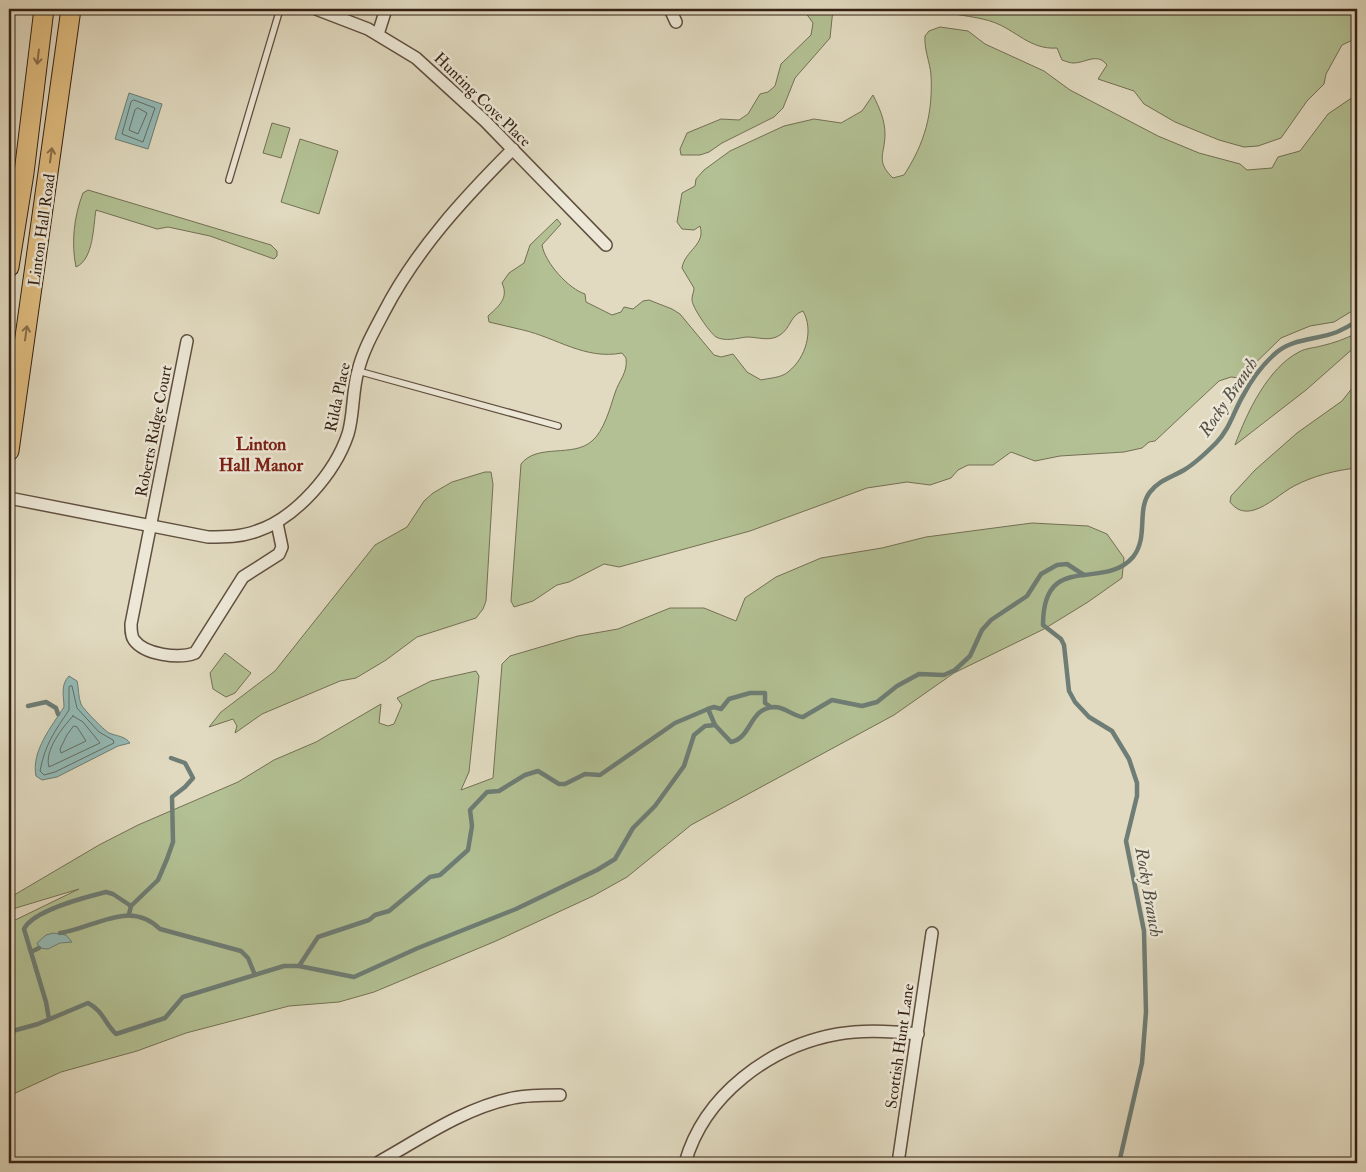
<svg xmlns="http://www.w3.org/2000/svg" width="1366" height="1172" viewBox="0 0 1366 1172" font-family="'IM FELL Double Pica',serif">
<rect width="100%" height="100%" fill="#e1dac0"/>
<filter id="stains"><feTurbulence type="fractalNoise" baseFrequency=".004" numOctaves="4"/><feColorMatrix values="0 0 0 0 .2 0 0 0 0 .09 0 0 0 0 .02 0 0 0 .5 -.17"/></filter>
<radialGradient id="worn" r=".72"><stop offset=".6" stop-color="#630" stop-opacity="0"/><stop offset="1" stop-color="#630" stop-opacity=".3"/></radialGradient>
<g fill="#b2c093" stroke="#747054">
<polygon points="803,9 833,9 830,38 795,78 783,108 774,117 722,143 709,152 700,155 681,155 680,149 687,133 721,119 739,120 748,114 760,94 768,92 775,86 781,64 811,35 813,23"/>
<path d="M925,9H1357V38L1342,45L1326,74L1324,84L1307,101L1281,138L1258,146L1244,147L1219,140L1175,122L1144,104L1134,91L1098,79L1107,65C1097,52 1086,63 1073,63C1070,63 1065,61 1062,60L1057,48C1030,50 1016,30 993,22C982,18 966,16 954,14C944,12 933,18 925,9Z"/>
<path d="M940,27L968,31L985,44L1044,71L1070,90L1158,136L1199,153L1240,164L1247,170L1272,168L1278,157L1300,151L1328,114L1353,97L1357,82V308L1334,322L1310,326L1281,338L1240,378L1231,377L1219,381L1155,441L1149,442L1142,448L1124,452L1060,456L1035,461L1011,452L993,465H968L958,470L951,478L930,485L907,482L867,488L750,531L619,567L604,564L569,582L557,585L533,601L514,607L511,601L521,464C537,443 573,458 592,441C604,431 610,408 615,393C619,380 628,373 626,358L622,353C585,360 557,338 523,330C512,327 500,325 489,322L488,316C499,306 509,298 502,283L509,273L524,263L530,245L557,219L561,224L542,245C545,263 569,289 585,294L586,302L612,315L621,312L624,307L633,309L643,301L649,300L672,309L680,314L714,355L721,357L733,354L747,372L761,380C769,378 781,378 788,372C806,358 814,330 803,311C790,315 791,328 780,335C770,342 758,337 747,337C737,338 726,342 716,337C710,333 691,306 692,299C692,295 694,292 694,288L682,268C685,250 706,245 700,226L694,230L682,229L677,222L682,193L695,186L696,179L704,170L730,151L784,126L814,119L841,123L862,111L873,95C879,107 885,120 885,134C885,154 875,161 893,178L904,175C925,143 933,113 931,75C930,62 924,50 925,36L929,31Z"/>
<polygon points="272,123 290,128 281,158 263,153"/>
<polygon points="300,139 338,151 319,214 281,202"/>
<path d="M88,190L271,245L277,251V256L274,259L210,236L168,227L157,229L96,210C93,226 94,259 76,267C71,243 74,216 83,193Z"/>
<path d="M1357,333V345L1306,390L1235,445C1247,412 1268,368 1299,352C1306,348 1314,348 1321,346C1334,343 1345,339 1357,333Z"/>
<path d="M1357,382V468C1336,470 1313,476 1294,486C1281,493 1268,506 1254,510C1244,513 1236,510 1230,502L1231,496L1255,470L1297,433L1342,401Z"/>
<polygon points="485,472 491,472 493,484 486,601 483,609 476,618 417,637 386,660 356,678 340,681 262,714 235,733 237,726 233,719 209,727 221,712 275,671 375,545 407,527 424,501 433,493 452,482"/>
<polygon points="1032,523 1088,526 1107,534 1124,558 1122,578 1088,602 1044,629 954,673 894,715 691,825 627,877 593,896 496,941 374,992 339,1002 289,1006 186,1033 137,1051 61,1072 9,1096 9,923 79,889 9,910 9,898 99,845 138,825 238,782 274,760 316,742 381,704 379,723 388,726 394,724 402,705 397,698 431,681 476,671 479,676 469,772 461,790 493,778 502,664 510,656 578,636 618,629 670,608 704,608 736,621 745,598 776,577 821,558 882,548 926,537"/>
<polygon points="225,653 251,673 235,693 226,697 213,689 210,673"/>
</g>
<g fill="#94bab6" stroke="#6e7d75">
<polygon points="129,93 162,104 148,149 115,139"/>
<path d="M69,676L77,681C79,688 78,697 81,704C82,708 104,730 109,733C116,736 125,736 130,743L118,746L57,777L42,780L36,776C31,751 52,726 64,707C64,697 60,685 69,676Z"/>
<polygon points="53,933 66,935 72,942 60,943 48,949 39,948 37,943 46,935"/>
</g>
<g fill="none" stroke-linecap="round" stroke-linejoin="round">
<g stroke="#646e65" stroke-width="1">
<polygon points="134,100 155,108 143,142 122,134 131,102"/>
<polygon points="138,108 147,113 138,134 129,130 135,110"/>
<path d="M72,686L77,708L99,732L113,740L114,743L55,772L44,775L40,771C45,744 55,731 69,710V687Z"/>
<path d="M73,716L83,722L100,743L49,767C44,750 63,727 73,716Z"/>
<polygon points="74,726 77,727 86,741 61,753 60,749 67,735"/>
</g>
<g stroke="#6e7d75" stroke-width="4.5">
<polyline points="28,706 46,702 56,708 58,714"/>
<polyline points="708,709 714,707 721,709 729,699 750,693 765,693 765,703 771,707"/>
<polyline points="129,914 131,906 158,880 167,859 173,842 172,797 185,787 193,778 185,763 171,758"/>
<path d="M60,933C95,928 129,899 160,929L241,951L248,958L255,975"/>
<polyline points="31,952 39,948"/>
<polyline points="299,966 318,937 369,920 375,915 389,911 430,877 440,875 468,850 472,826 470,810 487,792 499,791 525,775 538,771 559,784 565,784 585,774 600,775 675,723 708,709 715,725"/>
<path d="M49,1019L46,1002L24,929C33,910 86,897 106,892L113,894L131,906"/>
<path d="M9,1032L38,1024L88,1003C103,1011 104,1022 116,1034L165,1018L183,997L284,966H299L354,977L418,948L516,909L597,870L615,859L633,828L655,806L684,766L694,735L705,726L715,725L731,742C752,738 749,708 774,707C786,707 792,716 803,717L832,700L862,706L877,702L897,686L919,674L944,675L955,670L970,656L982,630L991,620L1027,596L1041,574L1057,565L1067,564L1084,575"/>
<path d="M1119,1163L1142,1063L1146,1012L1144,931L1126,841L1137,796V783L1129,759L1112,731L1089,717L1075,702L1069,691L1064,645L1061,639L1043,625C1043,550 1103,592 1133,557C1149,537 1136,510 1150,492C1159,480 1172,477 1184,470C1196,463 1207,452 1216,443C1230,429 1234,410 1244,394C1252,379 1264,363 1277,352C1294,338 1317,340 1337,332C1344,329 1351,325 1357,321"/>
</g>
<g stroke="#604f3f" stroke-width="8">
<g id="service">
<polyline points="229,180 280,9"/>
<polyline points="358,371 558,426"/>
</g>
</g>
<g stroke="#604f3f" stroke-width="14">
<g id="minor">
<polyline points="316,9 368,29 416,58 485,121 606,245"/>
<polyline points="670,9 676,22"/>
<polyline points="378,34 386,9"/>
<path d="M187,341L131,624C131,630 131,636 134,640C145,655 179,659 195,653L243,577L279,554L282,547L277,523"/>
<path d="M9,498L208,537C225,537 241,537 257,531C296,518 335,473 348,434C354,414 352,392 358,371C363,350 374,331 384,312C416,250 464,198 513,149"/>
<path d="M377,1163C420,1139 464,1108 513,1098C528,1095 544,1095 560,1095"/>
<path d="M685,1163C704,1095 770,1046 838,1034C865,1029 892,1031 918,1034"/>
<polyline points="898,1163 932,933"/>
</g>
</g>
<g stroke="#352114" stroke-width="21">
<g id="primary">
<polyline points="9,267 24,173 44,9"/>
<polyline points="9,451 71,9"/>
</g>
</g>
<use href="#service" stroke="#ece7d6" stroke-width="5.5"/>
<use href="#minor" stroke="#ece7d6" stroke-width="11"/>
<use href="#primary" stroke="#e0bd80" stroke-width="19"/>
</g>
<defs><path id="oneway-shaft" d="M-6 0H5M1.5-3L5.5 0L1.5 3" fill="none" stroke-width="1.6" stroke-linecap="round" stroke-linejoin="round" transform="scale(1.25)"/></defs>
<g stroke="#8a6f4a">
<use href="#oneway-shaft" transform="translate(38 57) rotate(97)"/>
<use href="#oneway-shaft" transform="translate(51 155) rotate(-82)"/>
<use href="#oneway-shaft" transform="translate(26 333) rotate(-82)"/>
</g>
<g text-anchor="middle" stroke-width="5" stroke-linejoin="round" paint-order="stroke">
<g font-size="16" fill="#352114" stroke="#ece7d6">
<text transform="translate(483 99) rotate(44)" y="6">Hunting Cove Place</text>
<text transform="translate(41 230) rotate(-82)" y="6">Linton Hall Road</text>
<text transform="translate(337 397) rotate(-78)" y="6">Rilda Place</text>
<text transform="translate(153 431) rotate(-79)" y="6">Roberts Ridge Court</text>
<text transform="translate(899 1046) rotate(-82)" y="6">Scottish Hunt Lane</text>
</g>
<g font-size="18" font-style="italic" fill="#524f45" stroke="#ece7d6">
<text transform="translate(1228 397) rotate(-56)" y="6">Rocky Branch</text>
<text transform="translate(1149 892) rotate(80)" y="6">Rocky Branch</text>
</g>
<g font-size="18" font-weight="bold" fill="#7a1f14" stroke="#ece7d6">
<text x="261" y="450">Linton<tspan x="261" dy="21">Hall Manor</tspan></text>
</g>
</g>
<rect width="1366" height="1172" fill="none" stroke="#e1dac0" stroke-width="30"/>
<rect x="10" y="10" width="1346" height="1152" fill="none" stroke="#352114" stroke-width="2.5"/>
<rect x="15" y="15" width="1336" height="1142" fill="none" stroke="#352114"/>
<rect width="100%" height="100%" filter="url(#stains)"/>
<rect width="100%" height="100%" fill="url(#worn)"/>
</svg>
